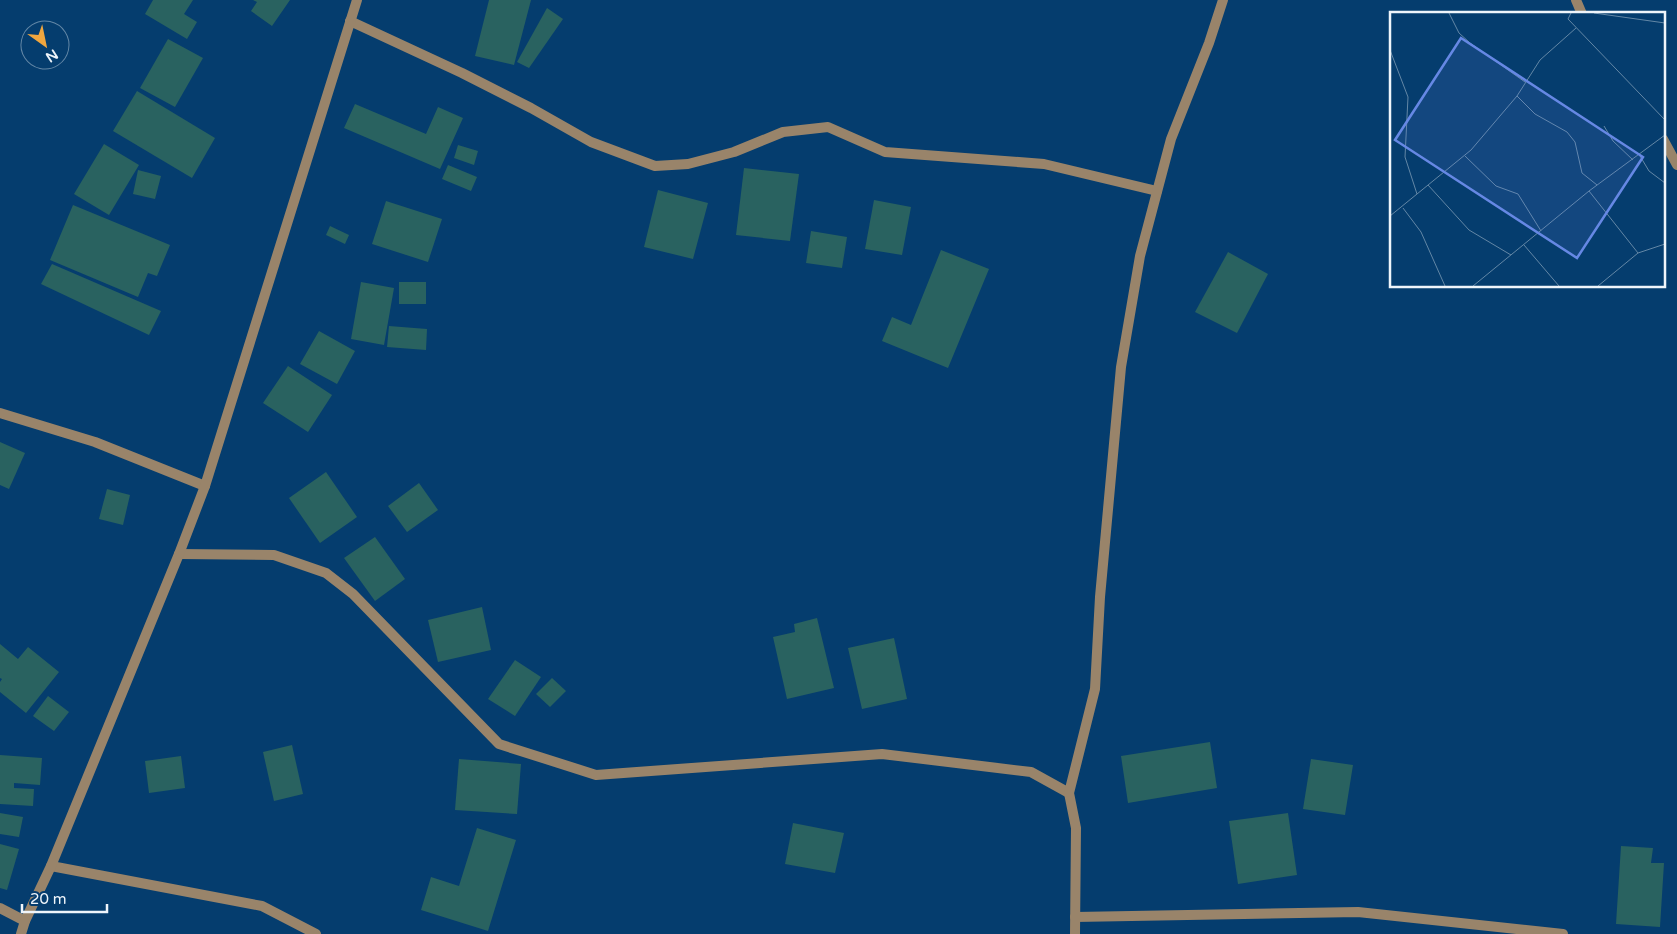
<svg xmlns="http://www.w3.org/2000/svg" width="1677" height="934" viewBox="0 0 1677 934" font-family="'Varela Round',sans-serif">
<rect width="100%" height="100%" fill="#053d6e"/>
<g fill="#296260">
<polygon points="153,0 193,0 184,14 197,22 187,39 145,14"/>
<polygon points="253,0 290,0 272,26 251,11 257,2"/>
<polygon points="489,0 531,0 514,65 475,56"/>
<polygon points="547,8 563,19 529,68 517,62"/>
<polygon points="168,39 203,58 175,107 140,88"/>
<polygon points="137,91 215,138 192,178 113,131"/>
<polygon points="355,104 426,134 438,107 463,118 440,169 344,128"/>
<polygon points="104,144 139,165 109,215 74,194"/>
<polygon points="458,145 478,151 474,165 454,158"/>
<polygon points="448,165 477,177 471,191 442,179"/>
<polygon points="744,168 799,174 790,241 736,235"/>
<polygon points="138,170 161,176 155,199 133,194"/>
<polygon points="658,190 708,203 693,259 644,247"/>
<polygon points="874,200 911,207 902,255 865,249"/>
<polygon points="386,201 442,219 428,262 372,244"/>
<polygon points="73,205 170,245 157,276 148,273 138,297 50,260"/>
<polygon points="330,226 349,235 345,244 326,235"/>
<polygon points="811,231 847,237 842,268 806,263"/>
<polygon points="941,250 989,269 948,368 882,341 892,317 911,325"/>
<polygon points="1228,252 1268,274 1237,333 1195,312"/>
<polygon points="52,264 161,311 149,335 41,284"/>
<polygon points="361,282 394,288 384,345 351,339"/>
<rect x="399" y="282" width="27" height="22"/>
<polygon points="389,326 427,329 426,350 387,347"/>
<polygon points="319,331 355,351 337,384 300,364"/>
<polygon points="288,366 332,395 308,432 263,403"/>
<polygon points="0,442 25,453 9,489 0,485"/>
<polygon points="326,472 357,517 320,543 289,498"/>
<polygon points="419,483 438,510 407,532 388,506"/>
<polygon points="107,489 130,495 123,525 99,519"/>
<polygon points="375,537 405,579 375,601 344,558"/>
<polygon points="482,607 491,650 438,662 428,620"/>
<polygon points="817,618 834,688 787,699 773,637 795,632 794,624"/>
<polygon points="894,638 907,699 862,709 848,648"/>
<polygon points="0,644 18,659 28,647 59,672 26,713 0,692 0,682 2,679 0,678"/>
<polygon points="515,660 541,677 515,716 488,699"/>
<polygon points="552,678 566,691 550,707 536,694"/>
<polygon points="48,696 69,712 54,731 33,716"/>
<polygon points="1210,742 1217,788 1128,803 1121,756"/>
<polygon points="292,745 303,794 274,801 263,752"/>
<polygon points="0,755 42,758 40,785 14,783 14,788 34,789 33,806 0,804"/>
<polygon points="181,756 185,788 149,793 145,761"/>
<polygon points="459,759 521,764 517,814 455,810"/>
<polygon points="1311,759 1353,765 1345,815 1303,809"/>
<polygon points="0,813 23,817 19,837 0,834"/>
<polygon points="1288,813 1297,875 1238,884 1229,821"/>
<polygon points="793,823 844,833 835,873 785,864"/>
<polygon points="477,828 516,840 488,931 421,910 431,877 459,886"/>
<polygon points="0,844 19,849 7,890 0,888"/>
<polygon points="1621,846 1653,848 1651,863 1664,863 1660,927 1616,924"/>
</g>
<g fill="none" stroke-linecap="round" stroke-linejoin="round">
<g stroke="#99846a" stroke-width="10">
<polyline points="1576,0 1582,14"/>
<polyline points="350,21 462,73 531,108 591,142 655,166 688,164 734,152 783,132 828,127 885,152 1044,164 1157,191"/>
<polyline points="1663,139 1677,165"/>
<polyline points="0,413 95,442 205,486"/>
<polyline points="179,554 274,555 326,573 353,594 499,744 596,775 882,754 1031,772 1069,793"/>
<polyline points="51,866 262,906 316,934"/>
<polyline points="0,908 25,921"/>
<polyline points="1075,917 1358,912 1563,934"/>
<polyline points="1075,934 1076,828 1069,793 1095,689 1100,597 1121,367 1140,256 1171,139 1209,43 1223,0"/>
</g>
<polyline stroke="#99846a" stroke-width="10" points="21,934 25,921 51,866 179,554 205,486 357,0"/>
</g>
<g transform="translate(1390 12)">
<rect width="275" height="275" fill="#053d6e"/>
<path fill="none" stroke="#6387a6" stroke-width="1" d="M59,1L69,21L80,31L135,70M181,1L178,7L275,108M204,1L275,11M0,38L18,85L15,145L27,182M127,84L145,102L177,120L185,130L192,161L207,173M214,114L223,129L243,148M75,144L106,174L128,182L151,219M250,144L259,159L275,171M38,173L79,218L121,243M199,179L248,241M13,196L31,220L55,274M0,204L81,138L127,84L150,48L186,16M134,233L169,274M83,274L199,179L275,123M208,274L248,241L275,232"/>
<path fill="#6688e4" fill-opacity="0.15" stroke="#6688e4" stroke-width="2.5" d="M71,26L253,145L187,246L5,128Z"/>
<rect width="275" height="275" fill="none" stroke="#eff5fb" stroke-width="2.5"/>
</g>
<g transform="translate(45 45) rotate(147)"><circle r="24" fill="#053d6e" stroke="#6387a6"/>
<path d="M0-4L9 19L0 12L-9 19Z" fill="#f0a63f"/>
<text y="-8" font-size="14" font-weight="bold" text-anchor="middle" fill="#eff5fb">N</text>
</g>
<path d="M22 904v8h85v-8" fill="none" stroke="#eff5fb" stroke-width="2.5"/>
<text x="30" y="904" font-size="15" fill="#eff5fb" stroke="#053d6e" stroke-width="4" paint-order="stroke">20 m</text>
</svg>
